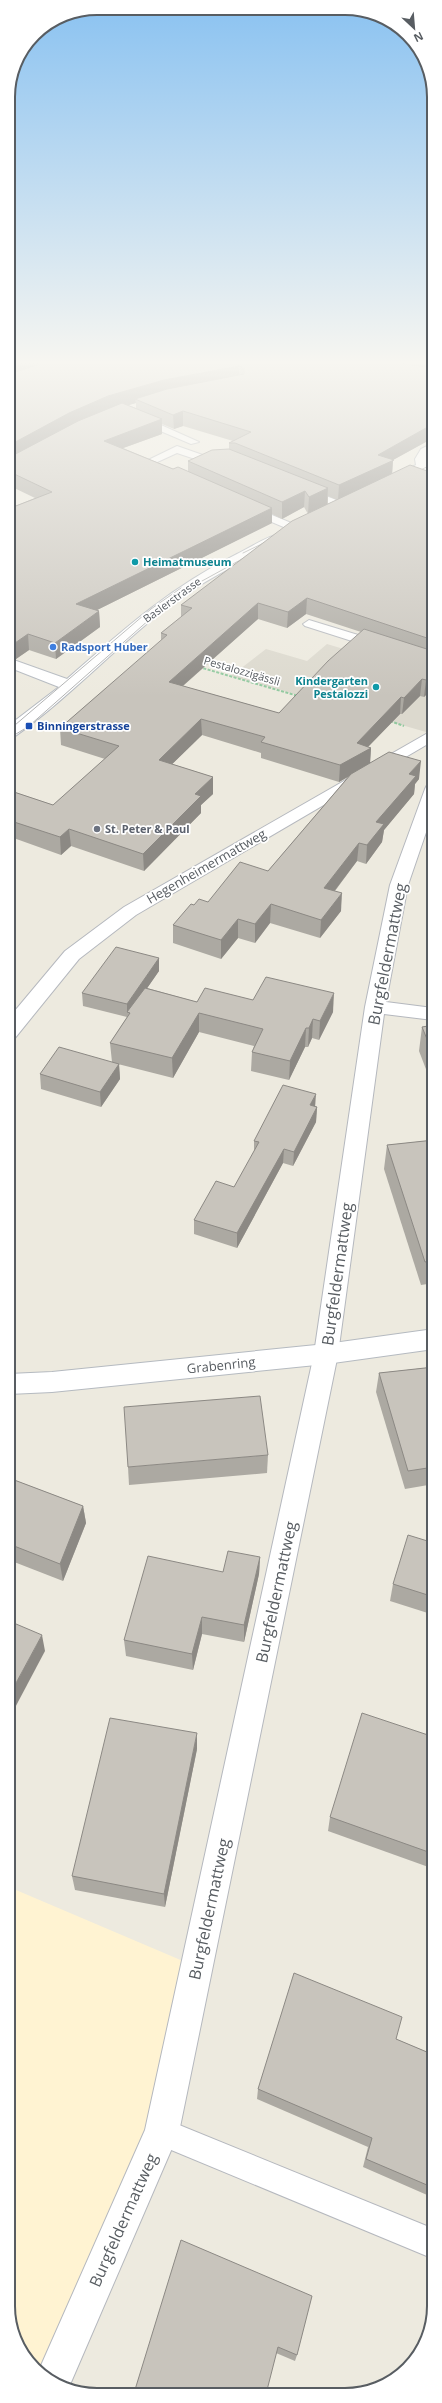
<svg xmlns="http://www.w3.org/2000/svg" width="442" height="2403" viewBox="0 0 442 2403" font-family="'Open Sans',sans-serif">
<rect width="100%" height="100%" fill="#edeadf"/>
<polygon fill="#fff3d2" points="9,1887 197,1967 162,2132 54,2378 30,2365 9,2317"/>
<polygon fill="#dcd9ce" points="327,644 433,676 433,734 231,676 266,649 307,661"/>
<g fill="none" stroke-linecap="round" stroke-linejoin="round">
<g stroke="#b5b8be" stroke-width="2">
<g id="lane">
<polygon points="137,417 143,417 199,442 191,444 137,421"/>
<polygon points="177,446 217,460 225,460 226,462 216,466 177,453 153,464 164,468 164,472 156,472 140,464"/>
<polygon points="305,488 347,504 348,506 343,509 339,508 301,493 301,489"/>
<polygon points="250,506 301,527 302,529 297,532 293,531 246,511 245,509"/>
<polygon points="309,620 381,642 383,645 377,649 305,626 303,624"/>
<polygon points="162,2118 434,2229 434,2259 152,2142 148,2132 152,2122"/>
</g>
</g>
<g stroke="#b5b8be" stroke-width="2">
<g id="street">
<polygon points="433,730 433,741 136,915 79,959 15,1038 8,1039 8,1019 65,951 124,907"/>
<polygon points="433,784 433,812 408,885 386,1002 433,1008 433,1020 384,1014 338,1354 179,2132 69,2387 39,2370 145,2130 314,1354 365,1007 390,885 425,789 427,785"/>
</g>
</g>
<g stroke="#b5bac0" stroke-width="2">
<g id="secondary">
<path d="M433,443V452L427,459L428,463H433V471C418,471 402,488 388,485L386,482L388,479L416,465L415,459L421,449Z"/>
<path d="M281,533L288,537L286,540C242,561 198,583 160,613C110,653 66,700 14,737L8,739V726L59,687L8,667V658L67,679C124,629 168,589 237,554C251,547 266,537 281,533Z"/>
<polygon points="434,1329 434,1349 326,1364 52,1392 9,1394 9,1374 52,1372 326,1344"/>
</g>
</g>
<g stroke="#91c99f" stroke-width="2" stroke-dasharray="3 1.5" stroke-linecap="butt">
<polyline points="199,667 298,696"/>
<polyline points="390,721 404,726"/>
<polyline points="8,759 15,756"/>
</g>
<use href="#lane" fill="#fff" fill-rule="evenodd"/>
<use href="#street" fill="#fff" fill-rule="evenodd"/>
<use href="#secondary" fill="#fff" fill-rule="evenodd"/>
<g stroke="#b2b3b3" stroke-width="1">
<polyline points="412,474 433,464"/>
<polyline points="243,553 274,538"/>
<polyline points="8,731 151,609 181,588"/>
<polyline points="8,739 29,726 159,611 202,581 253,553"/>
</g>
</g>
<g fill="#aca9a2" fill-rule="evenodd">
<path d="M8,360H433V438L393,460L392,474L433,473V688L424,697L420,696L402,714H400L368,747L371,748L370,762L419,779L415,784L414,794L384,830L382,842L366,864L357,861L335,891L341,911L320,938L270,923L255,943L238,938L221,959L173,943V925L194,905L208,902L268,871L348,777L339,782L261,758V753L202,735L172,764L213,777V794L201,805V813L144,871L71,846L61,855L8,836V790L53,805L105,759L61,745L60,728L161,641V633L181,617V605L308,514L304,507L282,519L272,514V523L97,610L99,611L100,627L56,659L29,650L16,659L8,657V509L35,498L8,485V374L14,372L8,373ZM136,403V408L128,405ZM162,424L174,429L183,426L233,441L229,443V449L188,461V472L173,469L123,448L162,434ZM328,496L337,500L328,504ZM306,614L361,632L279,713L183,686L258,619L287,628Z"/>
<polygon points="159,958 159,971 147,988 197,1002 253,1000 333,1012 319,1040 312,1038 308,1047 305,1047 289,1080 251,1071 252,1052 254,1046 199,1032 173,1078 114,1063 119,1064 120,1079 101,1107 41,1089 40,1074 112,1062 110,1043 127,1017 83,1006 82,993"/>
<polygon points="434,1025 434,1090 419,1051 422,1027"/>
<polygon points="315,1106 317,1107 316,1122 293,1166 283,1163 237,1248 194,1234 194,1220 234,1187 254,1152 254,1141"/>
<polygon points="434,1140 434,1283 421,1285 384,1169 387,1145"/>
<polygon points="434,1367 434,1484 405,1489 376,1392 379,1373"/>
<polygon points="268,1455 267,1473 129,1485 128,1467"/>
<polygon points="9,1478 83,1506 86,1523 63,1581 9,1560"/>
<polygon points="434,1543 434,1615 390,1601 393,1584"/>
<polygon points="260,1557 259,1574 244,1642 202,1634 193,1670 126,1656 124,1640 223,1572"/>
<polygon points="434,1737 434,1869 328,1831 330,1817"/>
<polygon points="197,1749 165,1907 75,1890 72,1876"/>
<polygon points="396,2039 434,2055 434,2198 363,2167 368,2147 257,2099 258,2089"/>
<polygon points="181,2240 297,2355 295,2361 276,2353"/>
</g>
<g fill="#8c8984">
<polygon points="8,360 36,360 37,370 8,373"/>
<polygon points="239,366 239,381 135,399 136,403 109,411 8,461 8,446 69,413 108,396 164,380"/>
<polygon points="183,411 183,426 174,429 173,415"/>
<polygon points="162,419 162,434 104,455 104,441"/>
<polygon points="433,424 433,438 393,460 392,475 338,500 339,485 378,455"/>
<polygon points="328,488 327,505 308,514 309,497"/>
<polygon points="305,491 304,507 282,519 282,502"/>
<polygon points="272,508 272,523 77,620 76,604"/>
<polygon points="307,598 306,614 287,628 288,612"/>
<polygon points="258,603 258,619 169,698 169,682"/>
<polygon points="99,611 100,627 56,659 55,643"/>
<polygon points="28,634 29,650 16,659 15,643"/>
<polygon points="433,673 433,688 424,697 426,680"/>
<polygon points="422,679 420,696 402,714 404,698"/>
<polygon points="401,697 400,714 363,752 371,748 370,764 339,782 340,765 357,743"/>
<polygon points="201,719 202,735 159,777 159,760"/>
<polygon points="421,761 419,779 415,784 414,794 384,830 382,842 366,864 367,845 376,822 409,774"/>
<polygon points="213,777 213,794 201,805 201,813 144,871 143,854 195,794"/>
<polygon points="69,829 71,846 61,855 60,837"/>
<polygon points="359,843 357,861 323,906 324,888"/>
<polygon points="342,893 341,911 320,938 321,920"/>
<polygon points="271,904 270,923 255,943 255,924"/>
<polygon points="238,919 238,938 221,959 221,940"/>
<polygon points="9,941 12,961 8,965 8,942"/>
<polygon points="159,958 159,971 130,1013 127,1012 127,1018 127,1004"/>
<polygon points="334,993 333,1012 319,1040 320,1021"/>
<polygon points="199,1013 199,1032 173,1078 172,1058"/>
<polygon points="313,1019 312,1038 308,1047 309,1028"/>
<polygon points="306,1028 305,1047 289,1080 290,1061"/>
<polygon points="119,1064 120,1079 101,1107 100,1092"/>
<polygon points="316,1094 315,1108 310,1105"/>
<polygon points="317,1107 316,1122 293,1166 294,1152"/>
<polygon points="284,1149 283,1163 237,1248 237,1233"/>
<polygon points="83,1506 86,1523 63,1581 60,1564"/>
<polygon points="260,1557 259,1574 244,1642 244,1625"/>
<polygon points="202,1617 202,1634 193,1670 192,1654"/>
<polygon points="42,1635 45,1651 9,1719 9,1696"/>
<polygon points="197,1733 197,1749 165,1907 164,1894"/>
</g>
<g fill="#c8c4bc" stroke="#8c8984">
<polygon points="37,360 379,360 433,368 433,424 378,455 394,460 339,485 235,443 229,443 251,432 183,411 173,415 135,399 167,389 244,374 244,368 239,366 164,380 108,396 69,413 8,446 8,374 38,365"/>
<polygon points="122,403 162,419 104,441 173,469 178,467 272,508 76,604 99,611 55,643 28,634 15,643 8,641 8,509 52,492 8,471 8,458 78,421"/>
<polygon points="229,449 328,488 309,497 305,491 282,502 188,461 212,450"/>
<polygon points="410,465 433,473 433,640 307,598 288,612 258,603 169,682 279,713 328,661 364,629 433,651 433,673 426,680 422,679 404,698 401,697 357,743 371,748 340,765 261,742 265,737 201,719 159,760 213,777 195,794 201,796 143,854 69,829 60,837 8,820 8,790 53,805 119,746 60,728 167,635 161,633 192,608 181,605 292,521"/>
<polygon points="389,752 421,761 409,774 416,776 376,822 384,824 367,845 359,843 324,888 342,893 321,920 271,904 255,924 238,919 221,940 173,925 191,904 194,905 199,899 208,902 240,862 268,871 351,774"/>
<polygon points="116,947 159,958 127,1004 82,993"/>
<polygon points="266,977 334,993 320,1021 313,1019 309,1028 306,1028 290,1061 252,1052 263,1029 199,1013 172,1058 110,1043 130,1013 127,1012 145,988 197,1002 205,988 253,1000"/>
<polygon points="434,1025 434,1056 422,1027"/>
<polygon points="59,1047 119,1064 100,1092 40,1074"/>
<polygon points="283,1085 316,1094 310,1105 317,1107 294,1152 284,1149 237,1233 194,1220 216,1181 234,1187 259,1142 254,1141"/>
<polygon points="434,1140 434,1260 425,1262 387,1145"/>
<polygon points="434,1367 434,1467 408,1471 379,1373"/>
<polygon points="260,1396 268,1455 128,1467 124,1407"/>
<polygon points="9,1478 83,1506 60,1564 9,1544"/>
<polygon points="408,1535 434,1543 434,1597 393,1584"/>
<polygon points="228,1551 260,1557 244,1625 202,1617 192,1654 124,1640 148,1556 223,1572"/>
<polygon points="9,1621 42,1635 9,1696"/>
<polygon points="362,1713 434,1737 434,1854 330,1817"/>
<polygon points="110,1718 197,1733 164,1894 72,1876"/>
<polygon points="294,1973 402,2017 396,2039 434,2055 434,2188 366,2159 372,2138 258,2089"/>
<polygon points="181,2240 312,2296 297,2355 278,2347 266,2394 134,2393"/>
</g>
<linearGradient id="sky" x2="0" y2="1"><stop stop-color="#8ac2f1"/><stop offset="0.52" stop-color="#f7f6f1"/><stop offset="1" stop-color="#f7f6f1" stop-opacity="0"/></linearGradient>
<rect width="442" height="697" fill="url(#sky)"/>
<g fill="#0f9aa8" stroke="#fff" stroke-width="1.5">
<circle cx="135" cy="562" r="4"/>
<circle cx="376" cy="687" r="4"/>
</g>
<circle fill="#3f7fe0" stroke="#fff" stroke-width="1.5" cx="53" cy="647" r="4"/>
<rect fill="#1a4fb4" stroke="#fff" stroke-width="1.5" x="25" y="722" width="8" height="8" rx="2"/>
<circle fill="#6b7280" stroke="#fff" stroke-width="1.5" cx="97" cy="829" r="4"/>
<g text-anchor="middle" stroke-width="3.5" stroke-linejoin="round" paint-order="stroke">
<g font-size="11" font-weight="bold" fill="#0d838f" stroke="#fff" text-anchor="start">
<text x="143" y="566">Heimatmuseum</text>
<text x="368" y="685" text-anchor="end">Kindergarten<tspan x="368" dy="13">Pestalozzi</tspan></text>
</g>
<g font-size="11" fill="#585d62" stroke="#fff">
<text transform="translate(172 600) rotate(-36)" y="4">Baslerstrasse</text>
<text transform="translate(242 671) rotate(16)" y="4">Pestalozzigässli</text>
</g>
<g font-size="11" font-weight="bold" fill="#366cbe" stroke="#fff" text-anchor="start">
<text x="61" y="651">Radsport Huber</text>
</g>
<g font-size="11" font-weight="bold" fill="#164399" stroke="#fff" text-anchor="start">
<text x="37" y="730">Binningerstrasse</text>
</g>
<g font-size="11" font-weight="bold" fill="#5b616d" stroke="#fff" text-anchor="start">
<text x="105" y="833">St. Peter &amp; Paul</text>
</g>
<g font-size="13" fill="#585d62" stroke="#fff">
<text transform="translate(206 866) rotate(-30)" y="5">Hegenheimermattweg</text>
<text transform="translate(221 1365) rotate(-6)" y="5">Grabenring</text>
</g>
<g font-size="16" fill="#585d62" stroke="#fff">
<text transform="translate(387 954) rotate(-79)" y="6">Burgfeldermattweg</text>
<text transform="translate(337 1274) rotate(-82)" y="6">Burgfeldermattweg</text>
<text transform="translate(276 1592) rotate(-78)" y="6">Burgfeldermattweg</text>
<text transform="translate(209 1909) rotate(-78)" y="6">Burgfeldermattweg</text>
<text transform="translate(123 2220) rotate(-66)" y="6">Burgfeldermattweg</text>
</g>
</g>
<path d="M0 0H442V2403H0ZM97 15H345A82 82 0 0 1 427 97V2306A82 82 0 0 1 345 2388H97A82 82 0 0 1 15 2306V97A82 82 0 0 1 97 15Z" fill="#fff" fill-rule="evenodd"/>
<path fill="none" stroke="#585d62" stroke-width="2" d="M97 15H345A82 82 0 0 1 427 97V2306A82 82 0 0 1 345 2388H97A82 82 0 0 1 15 2306V97A82 82 0 0 1 97 15Z"/>
<g transform="translate(414 28) rotate(154)" stroke="#ffffff" stroke-width="3" paint-order="stroke">
<path d="M0-3L7 15L0 10L-7 15Z" fill="#585d62"/>
<text y="-6" font-size="11" font-weight="bold" text-anchor="middle" fill="#585d62">N</text>
</g>
</svg>
